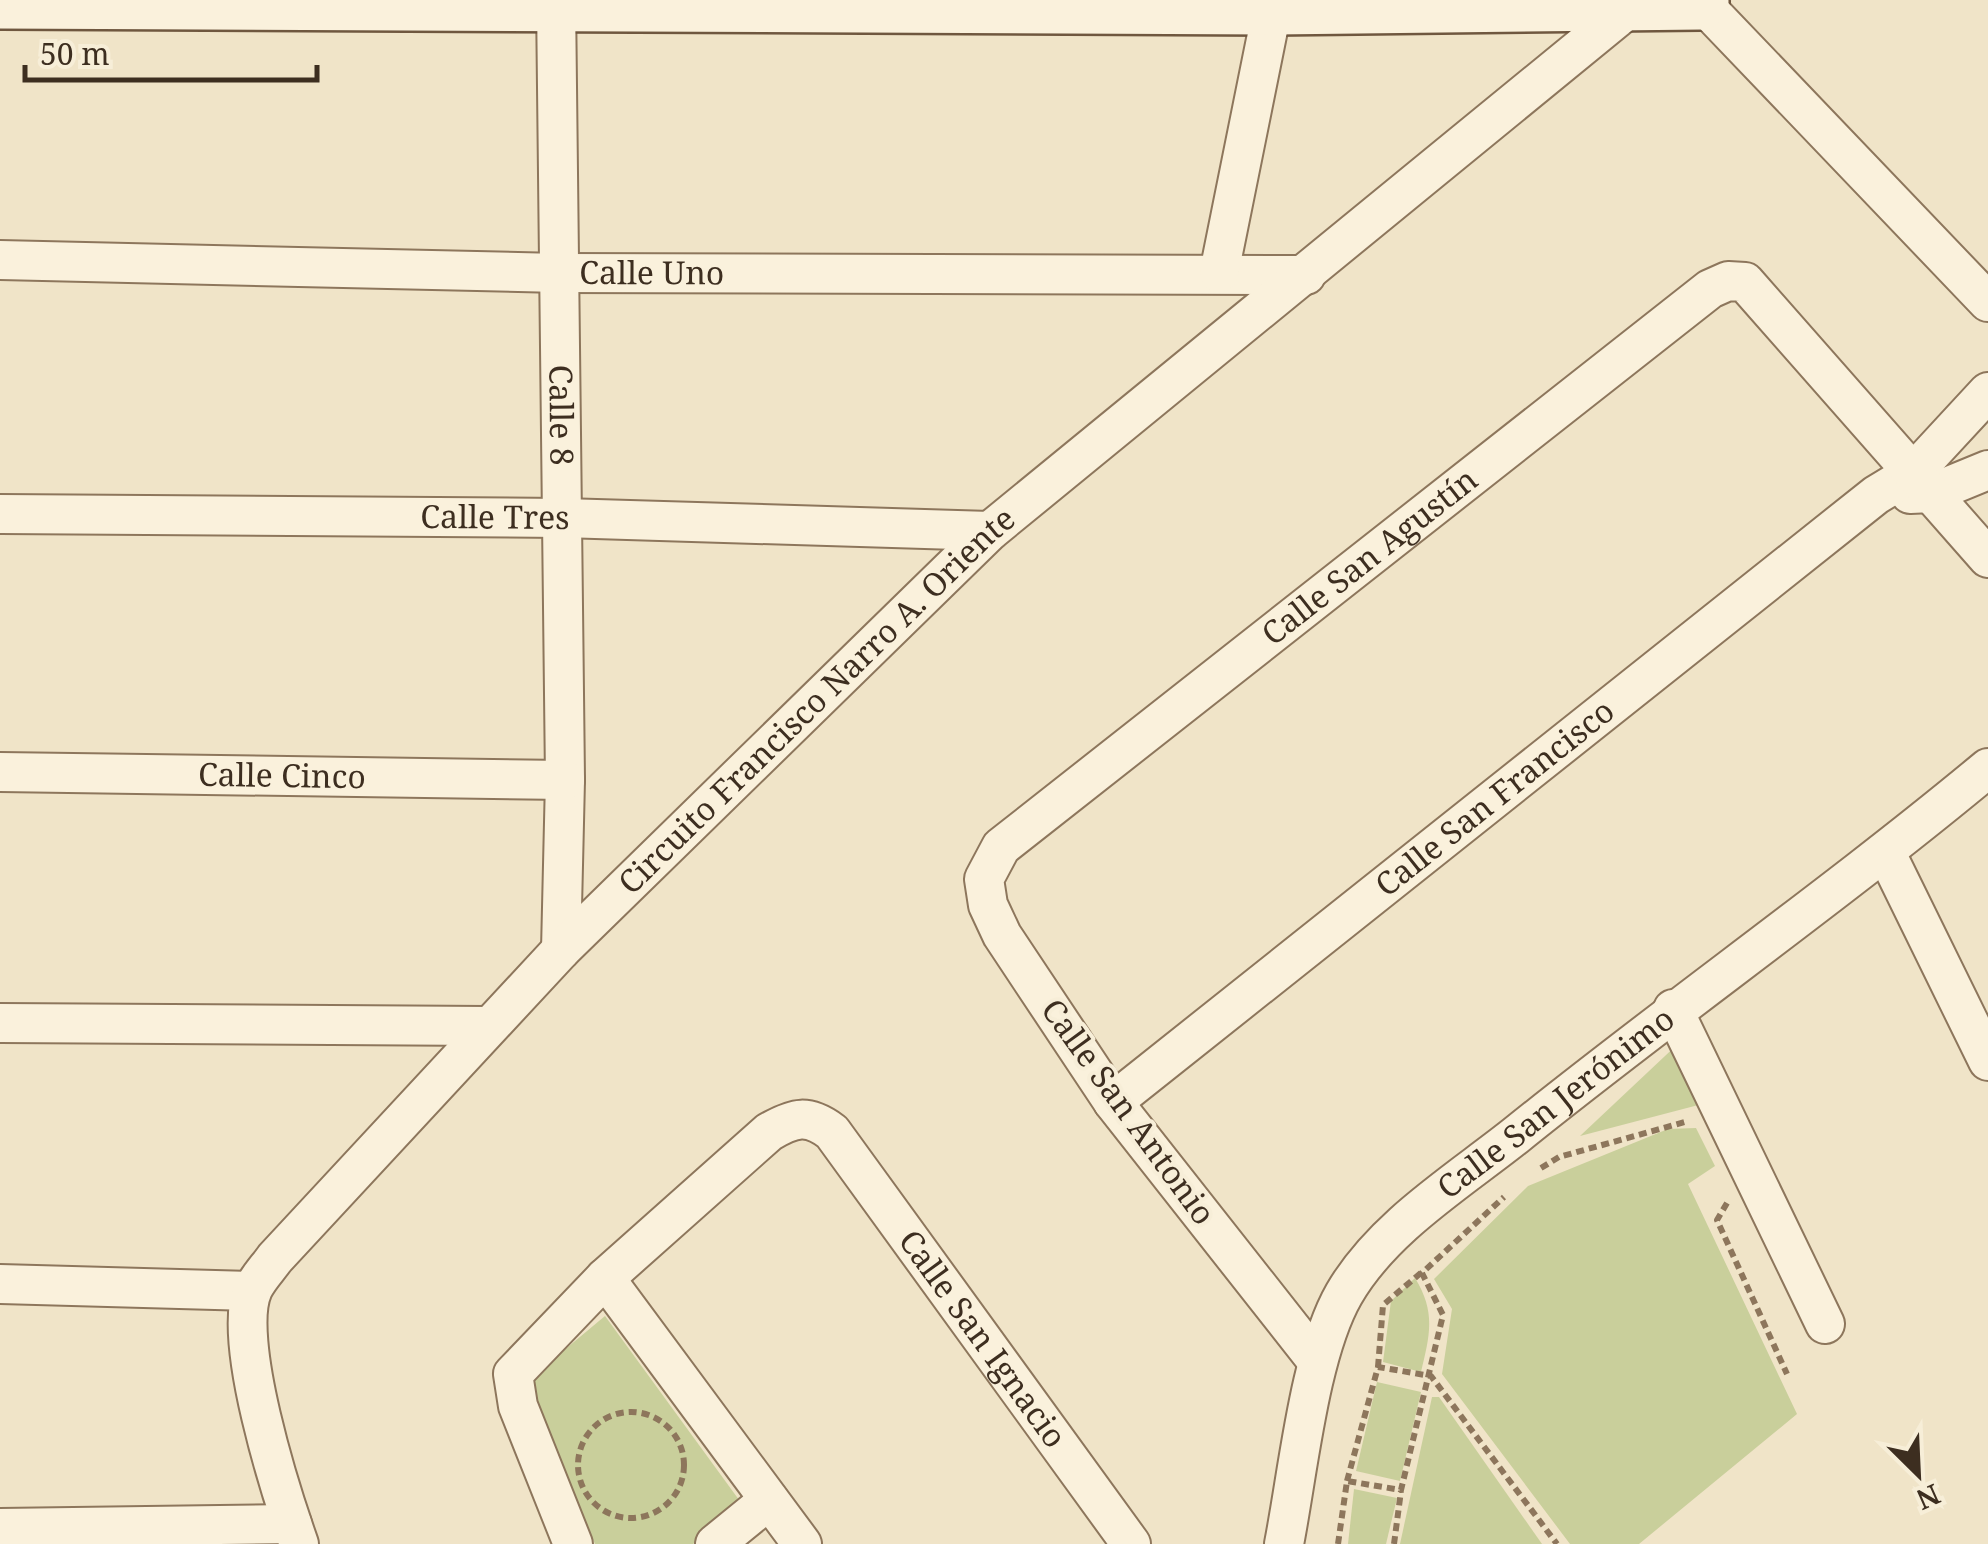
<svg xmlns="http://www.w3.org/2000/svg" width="1988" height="1544" viewBox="0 0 1988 1544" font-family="'Noto Serif',serif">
<rect width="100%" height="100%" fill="#f0e4c8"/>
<g fill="#c9cf9b">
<polygon points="1682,1040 1706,1103 1580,1136"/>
<polygon points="1696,1128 1715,1166 1688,1184 1797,1414 1639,1544 1570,1544 1442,1374 1452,1309 1434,1279 1528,1186 1668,1129"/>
<path d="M1415,1278C1436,1312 1430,1335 1421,1372L1383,1362L1391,1301Z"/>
<polygon points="605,1316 742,1504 693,1544 595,1544 526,1382"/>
<polygon points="1377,1382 1421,1392 1400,1481 1356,1471"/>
<polygon points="1432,1397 1439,1397 1542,1544 1400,1544"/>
<polygon points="1354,1489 1397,1498 1386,1544 1348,1544"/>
</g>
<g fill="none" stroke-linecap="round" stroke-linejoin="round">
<g stroke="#8d765c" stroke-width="42">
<g id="street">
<path id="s1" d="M556,0L565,780L561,950"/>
<polyline points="1701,2 1988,302"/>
<path id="s2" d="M0,260L559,273L1306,275"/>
<polyline points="1219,273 1274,0"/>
<polyline points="1910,494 1932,493 1988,470"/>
<path id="s3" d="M0,514L563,518L990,531"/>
<path id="s4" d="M0,772L565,780"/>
<polyline points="1886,853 1988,1061"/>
<polyline points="1673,1009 1825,1324"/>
<polyline points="0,1023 487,1026"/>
<path id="s5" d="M1113,1102L1876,495L1914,472L1988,392"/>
<polyline points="605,1278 802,1544"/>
<polyline points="0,1284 251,1291"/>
<path id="s6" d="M1317,1361L1113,1102L1002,935L988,905L984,879L1001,847L1710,289L1728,281L1745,282L1988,558"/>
<polyline points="0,1528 292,1524"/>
<path id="s7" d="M299,1544C281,1493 231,1338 253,1289C258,1278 268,1268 275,1258L561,950L990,531L1634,4"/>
<path id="s8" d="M573,1544L518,1406L513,1374L605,1278L769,1132C795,1117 808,1114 832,1132L1131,1544"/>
<polyline points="715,1544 769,1500"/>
<path id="s9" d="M1284,1544C1298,1473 1309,1355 1344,1294C1382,1228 1457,1182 1515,1136C1671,1010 1834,896 1988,768"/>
</g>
</g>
<g stroke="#6f573f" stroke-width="60">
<polyline id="secondary" points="0,1 1274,7 1701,2"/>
</g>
<g stroke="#8d765c" stroke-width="6" stroke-dasharray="8 5" stroke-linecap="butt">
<polyline points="1541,1168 1559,1157 1685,1122"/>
<polyline points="1727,1203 1717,1220 1787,1374"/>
<polyline points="1378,1367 1383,1305 1422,1272"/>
<circle cx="631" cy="1465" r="53"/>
<polyline points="1347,1481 1378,1367 1431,1376 1557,1544"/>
<polyline points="1338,1544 1347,1481 1401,1490 1443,1315 1422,1273 1504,1197"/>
<polyline points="1394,1544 1401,1491"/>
</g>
<use href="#street" stroke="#faf1dc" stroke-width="38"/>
<use href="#secondary" stroke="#faf1dc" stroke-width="55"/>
</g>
<g text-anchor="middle" stroke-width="8" stroke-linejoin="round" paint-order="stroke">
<g font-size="32" fill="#3d2e20" stroke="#f7eed8">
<text dy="11" stroke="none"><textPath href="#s2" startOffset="652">Calle Uno</textPath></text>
<text dy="11" stroke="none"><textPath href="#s1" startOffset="415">Calle 8</textPath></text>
<text dy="11" stroke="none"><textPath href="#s3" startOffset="495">Calle Tres</textPath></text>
<text dy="11" stroke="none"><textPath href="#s6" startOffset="1095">Calle San Agustín</textPath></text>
<text dy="11" stroke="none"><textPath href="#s7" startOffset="1078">Circuito Francisco Narro A. Oriente</textPath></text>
<text dy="11" stroke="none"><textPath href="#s4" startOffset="282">Calle Cinco</textPath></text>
<text dy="11" stroke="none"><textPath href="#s5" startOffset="488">Calle San Francisco</textPath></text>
<text dy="11" stroke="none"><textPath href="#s9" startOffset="545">Calle San Jerónimo</textPath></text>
<text transform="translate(1128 1112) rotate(54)" y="11">Calle San Antonio</text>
<text dy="11" stroke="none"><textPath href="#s8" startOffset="858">Calle San Ignacio</textPath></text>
</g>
</g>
<g transform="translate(1918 1474) rotate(156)" stroke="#f7eed8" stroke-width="8" paint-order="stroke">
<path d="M0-8L18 38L0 25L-18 38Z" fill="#3d2e20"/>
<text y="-15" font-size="28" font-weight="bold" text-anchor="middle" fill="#3d2e20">N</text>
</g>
<path d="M25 65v15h292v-15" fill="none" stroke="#3d2e20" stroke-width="5"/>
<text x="40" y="65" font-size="30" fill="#3d2e20" stroke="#f7eed8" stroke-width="8" paint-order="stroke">50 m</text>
</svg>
